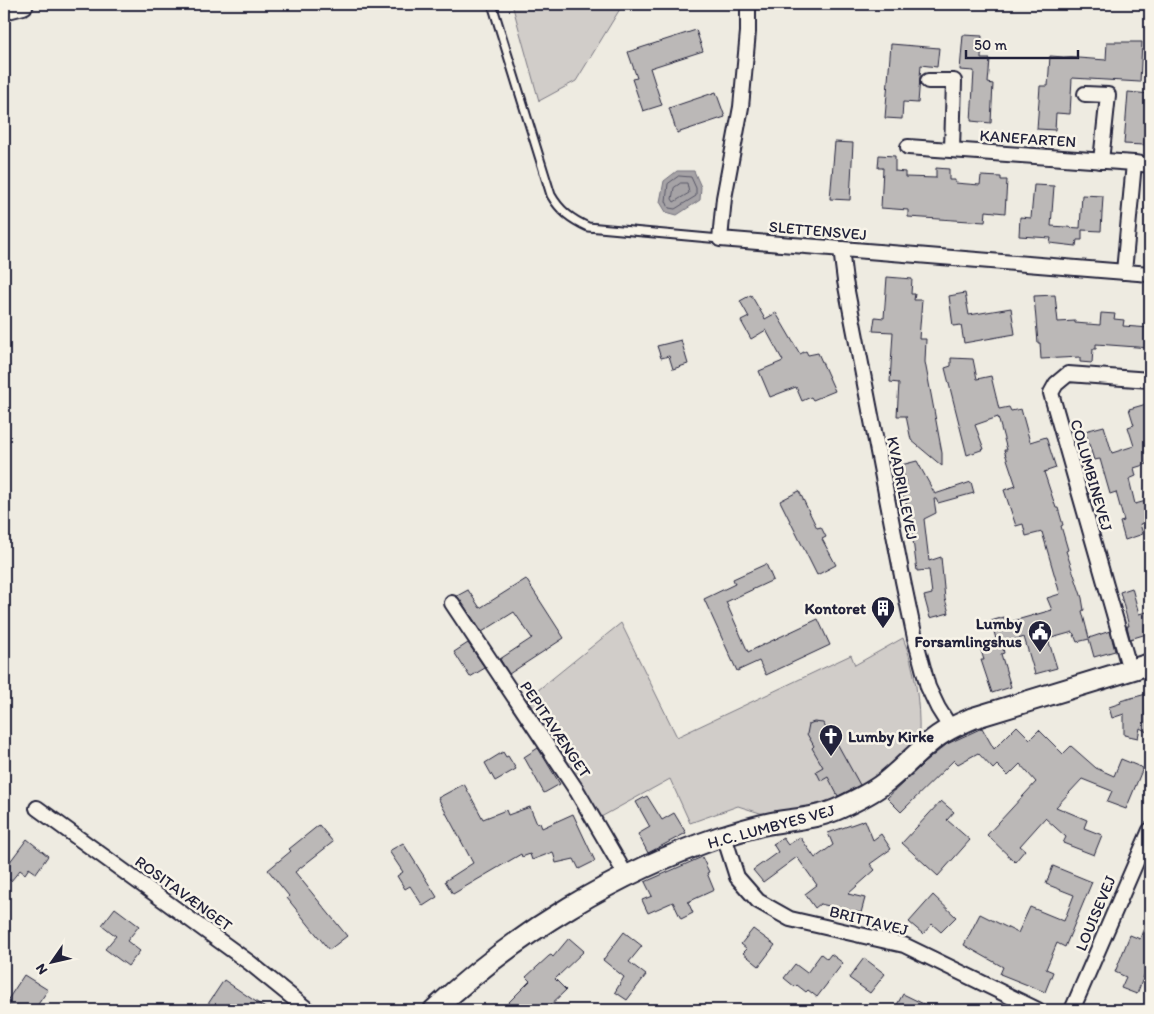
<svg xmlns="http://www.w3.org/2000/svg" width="1154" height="1014" viewBox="0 0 1154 1014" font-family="Itim,sans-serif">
<rect width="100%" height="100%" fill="#eeebe1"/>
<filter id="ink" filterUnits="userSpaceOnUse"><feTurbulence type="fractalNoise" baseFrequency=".02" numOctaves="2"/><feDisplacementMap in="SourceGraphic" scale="10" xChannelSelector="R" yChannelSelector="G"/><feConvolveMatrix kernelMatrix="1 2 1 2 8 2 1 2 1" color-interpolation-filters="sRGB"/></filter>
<g filter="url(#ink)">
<g fill="#d1cdc9" stroke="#7a7882">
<polygon points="512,4 623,4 576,81 539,101"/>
<path d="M621,623L677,737L851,655L855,665L903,638C915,667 920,703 919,735L895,761L863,790L839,801L782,815L760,813L738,806L690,823L670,779L601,817L527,699Z"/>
</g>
<polygon fill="#a6a3a6" stroke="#716f7b" points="677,171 694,171 701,187 700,200 677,215 666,212 660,202 664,181"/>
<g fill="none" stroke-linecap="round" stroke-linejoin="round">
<g stroke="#575666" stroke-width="1">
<polygon points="679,176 691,177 696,188 696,196 675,209 669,208 666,201 668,184"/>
<polygon points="681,183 687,183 689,193 674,202 672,199 674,188"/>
</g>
</g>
<g fill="#bbb8b7" stroke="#22223b">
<polygon points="696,30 703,51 650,68 662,105 643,111 632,79 637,78 628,52"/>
<polygon points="963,35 982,36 981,59 990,59 988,83 993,84 991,123 971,121 974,71 960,70"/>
<polygon points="1107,42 1142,42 1140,82 1072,78 1070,114 1056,113 1055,130 1037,129 1040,86 1048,86 1050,56 1106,60"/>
<polygon points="891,44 939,48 937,67 921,65 918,103 903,102 902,119 885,118"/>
<polygon points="716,92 725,117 677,133 669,108"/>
<polygon points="1128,92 1150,94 1150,116 1146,115 1144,145 1124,144"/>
<polygon points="835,142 853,143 850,200 830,199"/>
<polygon points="879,155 895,156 895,171 905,172 905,177 936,178 936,168 949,169 949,180 955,180 955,183 980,185 981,176 1001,177 1001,180 1007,180 1005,213 986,211 985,222 908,217 908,210 881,208 883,168 878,168"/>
<polygon points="1034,185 1054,186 1051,226 1080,228 1082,195 1103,196 1101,231 1082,230 1082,240 1077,240 1076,246 1050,243 1051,238 1019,236 1020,217 1031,218"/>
<polygon points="887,277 912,279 911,294 915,294 914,300 922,300 919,339 926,339 925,362 942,453 942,466 911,440 906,416 897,416 899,383 890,382 893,332 873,331 875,317 884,318"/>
<polygon points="965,293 969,315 1011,308 1015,334 964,343 961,325 953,326 949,296"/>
<polygon points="751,295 765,319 776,313 800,354 806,351 808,355 818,353 835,391 813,400 811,397 802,401 796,387 770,397 759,371 783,361 766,330 751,339 741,321 749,317 740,301"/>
<polygon points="1055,295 1058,322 1075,321 1075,323 1100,325 1101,313 1115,314 1114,319 1124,320 1123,326 1150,328 1150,348 1096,344 1096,349 1093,349 1092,363 1080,362 1080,357 1041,359 1040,343 1038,343 1034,296"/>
<polygon points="681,340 688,364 673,369 669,356 661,358 657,346"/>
<polygon points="951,358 973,359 977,379 991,376 999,409 1009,407 1011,411 1021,409 1030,442 1046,437 1056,468 1044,472 1056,508 1058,508 1063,525 1061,526 1068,550 1066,551 1082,598 1084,610 1082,611 1089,638 1110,631 1115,651 1094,657 1089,639 1077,642 1073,632 1048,639 1057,668 1035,674 1024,637 1002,645 1004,653 1001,654 1011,687 992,693 981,660 984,660 979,644 996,639 991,621 1004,617 1006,623 1052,610 1047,598 1060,594 1042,532 1026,536 1023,524 1016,526 1004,490 1016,486 1004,450 1007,450 998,417 975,425 984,449 967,455 945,368 951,366"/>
<polygon points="1150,403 1150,463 1134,468 1136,476 1129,479 1135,504 1150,500 1150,521 1140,524 1143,534 1125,540 1120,522 1124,521 1116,492 1110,494 1100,459 1094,460 1085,431 1104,426 1112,453 1134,446 1128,427 1134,425 1129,409"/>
<polygon points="917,461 935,494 971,482 974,493 938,503 936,499 934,499 936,513 924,519 929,561 941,557 945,599 949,613 930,618 924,596 932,594 929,570 917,571 910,517 905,519 900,507 907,503 898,487 906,482 901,465"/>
<polygon points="799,491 817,528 821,527 826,537 822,539 836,565 817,575 780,501"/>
<polygon points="766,564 773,580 726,602 748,652 818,619 830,645 766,675 759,661 737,671 704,599 735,584 733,579"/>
<polygon points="526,579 564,638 509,674 500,659 532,638 514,612 482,632 457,596 468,590 480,608"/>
<polygon points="1132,588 1139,614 1150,611 1150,633 1130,639 1127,626 1129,626 1120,592"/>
<polygon points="468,643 485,668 470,677 454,652"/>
<polygon points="1150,693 1150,734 1140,728 1138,738 1124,735 1124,714 1112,718 1109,707 1121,703 1120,701"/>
<polygon points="814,722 823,723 831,737 833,736 860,785 838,796 828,777 821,781 816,771 823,767 812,748 814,746 807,734 809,724"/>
<polygon points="1017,726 1030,739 1039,730 1063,754 1071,746 1096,768 1114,776 1121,759 1143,768 1126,809 1107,802 1112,791 1082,779 1056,807 1087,820 1084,828 1102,835 1094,855 1063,843 1066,837 1045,818 1020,846 1025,850 1015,862 987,835 1036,782 1020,764 1008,776 997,765 993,769 978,753 958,764 954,760 901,812 887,798 924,763 947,744 982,728 994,749"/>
<polygon points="538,748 560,784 544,793 524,757"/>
<polygon points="503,752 506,757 508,756 516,769 495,781 485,763"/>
<polygon points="464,784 483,819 506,810 508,815 530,807 537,824 540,823 542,828 573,814 595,861 579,869 574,859 556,863 553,852 532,860 530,854 522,857 521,854 453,894 445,881 473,863 438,798"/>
<polygon points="647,796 662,820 674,813 686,833 648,853 638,834 650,827 636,802"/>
<polygon points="941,801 954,812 947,820 970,840 938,876 902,843"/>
<polygon points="865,820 873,840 881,834 891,849 870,864 875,870 848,894 865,898 861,913 820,904 815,908 805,894 817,885 797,857 763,882 753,870 778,852 773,844 783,838 788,845 800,837 815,858 833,845 828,833"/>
<polygon points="319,825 333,842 295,872 347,936 329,950 287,898 289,896 268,870 291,851 289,849"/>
<polygon points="27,839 48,856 36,873 29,868 25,874 20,870 11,881 4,876 4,860 9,863"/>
<polygon points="403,843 437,897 423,906 410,886 405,889 397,876 403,872 389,851"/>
<polygon points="702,857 709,872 707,873 714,890 688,902 693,913 681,919 673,902 648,913 642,900 652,896 645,882"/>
<polygon points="1053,866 1092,882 1065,947 1057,943 1046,969 1053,972 1045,992 1000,974 1003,967 964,945 980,914 1018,933 1030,907 1064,921 1074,895 1046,884"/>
<polygon points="933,895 956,917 941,932 932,924 923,934 909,922"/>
<polygon points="115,908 139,926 127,941 140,951 128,966 105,949 116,936 102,925"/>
<polygon points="1149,913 1150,956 1147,964 1148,965 1137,994 1134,993 1121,988 1126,977 1115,972 1130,935 1140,939"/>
<polygon points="753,929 775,945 759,966 743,953 747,949 741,944"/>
<polygon points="624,932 642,946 629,962 646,975 627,1000 615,992 624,977 603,960"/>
<polygon points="569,938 584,951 555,979 566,990 545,1010 501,1010 530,981 526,977 549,956 551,955 553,957"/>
<polygon points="821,954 827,959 831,954 843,963 817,997 808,990 806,992 797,985 795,987 784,978 795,964 807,973"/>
<polygon points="864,958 885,974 870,993 849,978"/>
<polygon points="24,975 48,990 34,1010 13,1010 5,1004"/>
<polygon points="224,980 268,1010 237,1010 228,1005 225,1010 204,1010"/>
<polygon points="903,994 936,1010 894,1010"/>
</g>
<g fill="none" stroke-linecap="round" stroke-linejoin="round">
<g stroke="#22223b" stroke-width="11">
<path id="lane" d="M492,4L551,195C560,211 571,219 588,227L720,239"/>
</g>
<g stroke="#22223b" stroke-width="18">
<g id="street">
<polyline points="748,4 748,32 741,107 724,198 720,239 1150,274"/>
<polyline points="928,81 954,81 952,150"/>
<polyline points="1085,94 1108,95 1101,161"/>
<polyline points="908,147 1134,163 1124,272"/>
<polyline points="1134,163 1150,165"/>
<polyline points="841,249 845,281 903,581 915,638 928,687 938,708 950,727"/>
<polyline points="452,603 577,791 627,877"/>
<polyline points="1130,670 1051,393 1056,384 1068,374 1150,380"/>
<polyline points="37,808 250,963 308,1010"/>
<polyline points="724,836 737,877 758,901 790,919 904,945 1038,1010"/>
<polyline points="1072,1010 1150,830"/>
</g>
</g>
<g stroke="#22223b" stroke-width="24">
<g id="secondary">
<polyline points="4,9 23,4"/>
<path d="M434,1010C516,933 616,872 723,836C737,832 752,827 767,824C791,819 817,819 840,808C855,801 870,794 883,784C899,772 912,757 928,744C941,732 957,725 973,718L1150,664"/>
</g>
</g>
<use href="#lane" stroke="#f7f3e8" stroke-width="7"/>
<use href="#street" stroke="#f7f3e8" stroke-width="14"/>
<use href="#secondary" stroke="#f7f3e8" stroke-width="20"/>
</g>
</g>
<defs>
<g id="building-pin" transform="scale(1.25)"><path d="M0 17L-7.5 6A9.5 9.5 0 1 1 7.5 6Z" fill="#22223b" stroke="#f7f3e8"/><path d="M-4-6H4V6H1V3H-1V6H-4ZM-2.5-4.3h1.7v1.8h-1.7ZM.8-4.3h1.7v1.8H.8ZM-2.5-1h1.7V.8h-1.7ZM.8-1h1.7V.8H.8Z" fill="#fff"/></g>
<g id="civic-pin" transform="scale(1.25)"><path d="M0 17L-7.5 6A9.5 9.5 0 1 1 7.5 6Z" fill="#22223b" stroke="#f7f3e8"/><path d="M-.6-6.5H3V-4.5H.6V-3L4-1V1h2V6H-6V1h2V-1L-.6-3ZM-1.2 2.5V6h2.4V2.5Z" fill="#fff"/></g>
<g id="church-pin" transform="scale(1.25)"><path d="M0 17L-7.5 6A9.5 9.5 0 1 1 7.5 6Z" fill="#22223b" stroke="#f7f3e8"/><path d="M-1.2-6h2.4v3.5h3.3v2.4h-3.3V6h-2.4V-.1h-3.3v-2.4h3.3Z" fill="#fff"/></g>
</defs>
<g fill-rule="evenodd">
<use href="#building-pin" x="883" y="608"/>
<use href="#civic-pin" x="1040" y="632"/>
<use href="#church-pin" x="831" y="736"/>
</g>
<g text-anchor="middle" stroke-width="5" stroke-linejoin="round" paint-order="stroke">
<g font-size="16" fill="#22223b" stroke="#f7f3e8">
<text transform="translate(1028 138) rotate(4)" y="6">KANEFARTEN</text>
<text transform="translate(818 230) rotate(5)" y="6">SLETTENSVEJ</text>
<text transform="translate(1092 475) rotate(74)" y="6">COLUMBINEVEJ</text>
<text transform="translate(903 488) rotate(79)" y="6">KVADRILLEVEJ</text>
<text transform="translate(556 729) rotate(56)" y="6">PEPITAVÆNGET</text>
<text transform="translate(771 826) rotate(-15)" y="6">H.C. LUMBYES VEJ</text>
<text transform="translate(184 893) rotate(36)" y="6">ROSITAVÆNGET</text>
<text transform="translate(1095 913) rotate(-67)" y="6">LOUISEVEJ</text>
<text transform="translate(869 920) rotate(14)" y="6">BRITTAVEJ</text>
</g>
<g font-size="16" font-weight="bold" fill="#22223b" stroke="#f7f3e8" text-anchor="end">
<text x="866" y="614">Kontoret</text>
<text x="1022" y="629">Lumby<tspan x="1022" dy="18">Forsamlingshus</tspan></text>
<text x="848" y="742" text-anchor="start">Lumby Kirke</text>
</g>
</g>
<rect width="1154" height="1014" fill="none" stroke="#f7f3e8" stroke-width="20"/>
<rect x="10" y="10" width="1134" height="994" fill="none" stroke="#22223b" stroke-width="2" filter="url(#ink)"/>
<g transform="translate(52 962) rotate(236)" stroke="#f7f3e8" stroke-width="4" paint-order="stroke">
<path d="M0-4L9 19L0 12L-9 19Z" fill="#22223b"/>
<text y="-8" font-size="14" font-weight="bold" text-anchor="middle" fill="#22223b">N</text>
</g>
<path d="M966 50v8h112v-8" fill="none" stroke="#22223b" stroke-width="2.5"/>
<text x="974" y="50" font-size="15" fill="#22223b" stroke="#f7f3e8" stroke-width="4" paint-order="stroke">50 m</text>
</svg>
